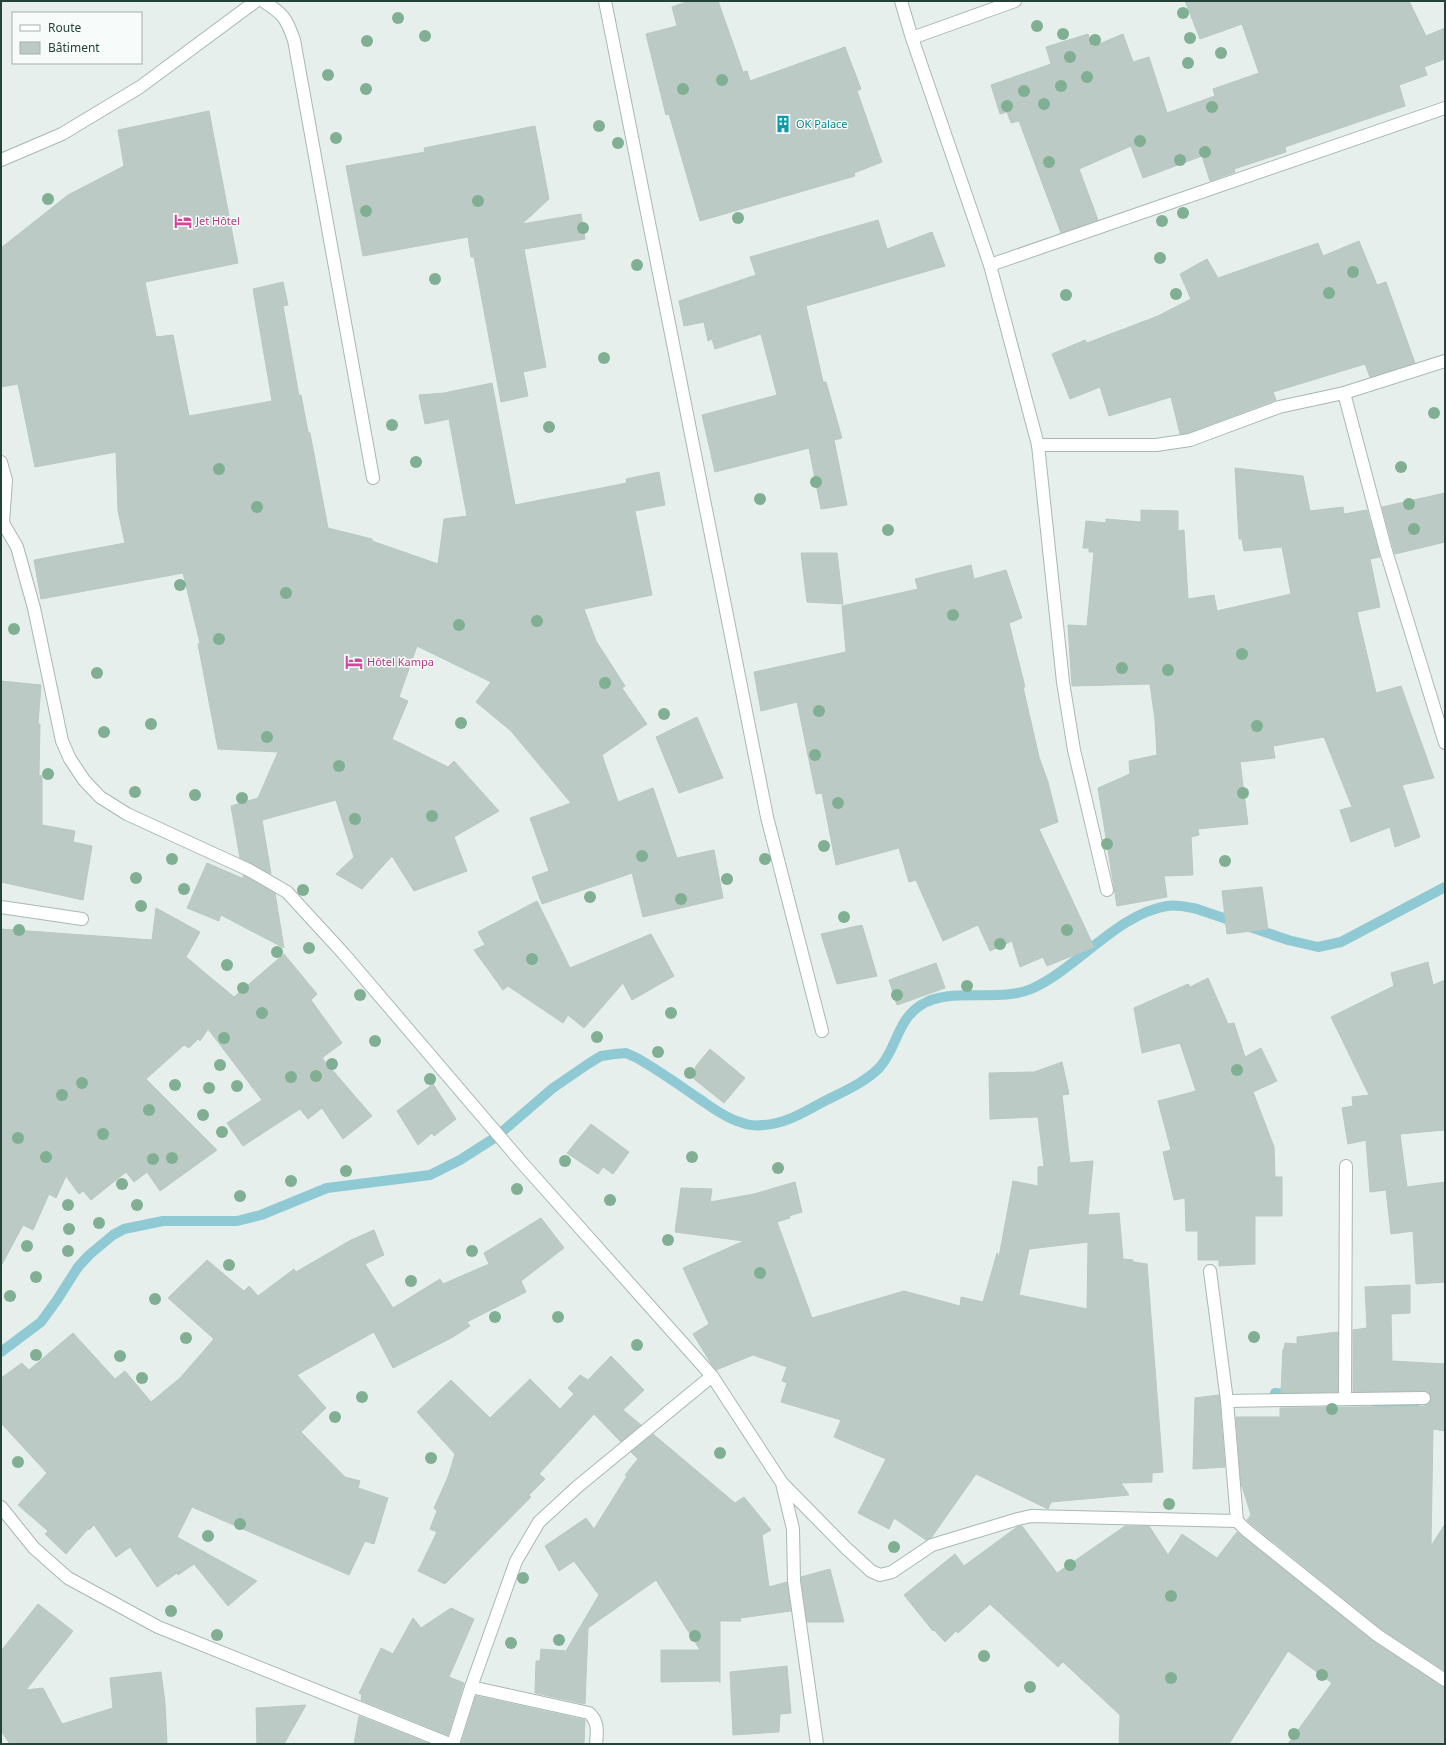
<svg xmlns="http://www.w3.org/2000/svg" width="1446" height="1745" viewBox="0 0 1446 1745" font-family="'Noto Sans',sans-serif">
<rect width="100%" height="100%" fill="#e6efeb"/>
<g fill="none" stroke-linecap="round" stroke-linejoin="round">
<g stroke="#8ec9d4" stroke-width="10">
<path d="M1,1352L41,1322L57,1300L78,1267L89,1255L113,1235L124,1229L163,1221H237L261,1215L327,1188L430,1175L460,1160L496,1137L553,1088L588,1064L601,1056L615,1054L626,1053L637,1058C658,1070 678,1084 698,1098C710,1106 725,1118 740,1122C747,1125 756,1126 763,1125C784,1124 803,1113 821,1103C840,1093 865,1083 880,1067C897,1048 897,1020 921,1005C950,986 999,1003 1031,989C1077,969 1117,914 1167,906C1177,904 1187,907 1197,909L1288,940L1318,947L1341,942L1445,887"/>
<polyline points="1275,1393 1296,1395"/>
<polyline points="1376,1403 1415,1408"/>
</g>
</g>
<g fill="#bbcac4" stroke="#b8c9c2" fill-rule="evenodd">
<polygon points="689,1 718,1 743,72 747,71 750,81 845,47 861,89 857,91 882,162 854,173 855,176 700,221 669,114 666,115 646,34 677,26 672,7"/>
<polygon points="1185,1 1409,1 1426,36 1445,28 1445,59 1424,67 1427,75 1399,85 1405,106 1285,147 1286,152 1234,169 1235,172 1210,181 1202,156 1143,178 1131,146 1079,169 1098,220 1061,233 1019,121 1011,123 1007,112 1000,114 991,85 1051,64 1046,47 1088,34 1092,47 1123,34 1133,62 1149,57 1167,113 1215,96 1213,89 1259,73 1242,24 1200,39"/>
<polygon points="209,111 238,263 145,282 156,337 173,335 189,416 272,401 253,289 283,282 288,305 283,306 299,396 301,395 308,432 310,433 328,528 372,539 372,541 438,564 444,519 467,516 449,419 425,424 419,395 444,393 492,383 515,505 627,483 626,479 659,472 665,505 635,511 652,595 584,609 596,641 625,686 622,688 647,724 602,755 618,802 653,788 677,858 714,850 723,898 643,917 632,873 542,904 532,877 549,871 530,818 571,803 511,731 476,702 491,682 417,646 399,697 408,701 392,739 448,767 454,761 499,811 454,837 467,871 414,891 392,856 362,889 336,874 354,857 336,800 262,820 271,874 240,858 231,806 258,798 278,752 218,749 198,644 200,643 183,573 41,599 34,560 125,543 118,511 116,452 35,467 18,384 1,387 1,248 68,195 124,166 118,130"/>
<polygon points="535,126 549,199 522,224 581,214 585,239 524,249 546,367 523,372 528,396 501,402 474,257 471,257 468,237 363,256 346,166 425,152 424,148"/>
<polygon points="878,220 887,249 932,232 945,266 806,306 823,382 826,382 842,438 834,440 847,505 821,509 809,448 715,472 702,415 777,395 761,334 715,349 712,339 708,341 704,322 684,326 679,301 756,275 750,257"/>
<polygon points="1359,241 1377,285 1386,282 1415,363 1370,377 1365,364 1273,392 1276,400 1188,433 1180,434 1171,397 1109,416 1100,387 1070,399 1052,354 1085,340 1087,343 1158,316 1191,299 1180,274 1207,259 1218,278 1318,243 1323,256"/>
<polygon points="1235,468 1303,476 1310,511 1343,507 1344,514 1367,510 1380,557 1370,559 1380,607 1357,612 1376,693 1401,686 1434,778 1402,785 1420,837 1395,847 1390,827 1351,842 1340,810 1352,807 1324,737 1273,746 1275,758 1240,762 1248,824 1198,829 1199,835 1191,837 1193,875 1164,876 1167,897 1117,906 1098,788 1130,774 1129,761 1157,755 1155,720 1150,684 1072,686 1068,625 1087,626 1094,552 1089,552 1089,548 1083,548 1086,521 1106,523 1106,519 1141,522 1141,510 1178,511 1178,531 1184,530 1188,599 1214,595 1217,611 1291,594 1282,547 1244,551 1242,539 1239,539"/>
<polygon points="1445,493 1445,542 1395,554 1382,507"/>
<polygon points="801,553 837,553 843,604 807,602"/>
<polygon points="971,565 974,579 1006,570 1022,618 1009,623 1025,687 1023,687 1039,757 1048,782 1058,822 1039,829 1094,947 1047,966 1043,957 1020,967 1012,941 990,951 978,925 943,941 916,880 909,882 899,848 836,865 822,793 816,794 797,702 761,711 754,672 846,652 842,606 918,589 915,579"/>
<polygon points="1,681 41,685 38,724 40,724 39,775 42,776 42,825 75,831 73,842 92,846 83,900 1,882"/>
<polygon points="697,717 723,778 679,793 656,737"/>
<polygon points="207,863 244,879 243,875 275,893 284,948 221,915 219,921 187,908"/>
<polygon points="1262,887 1268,929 1227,934 1222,891"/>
<polygon points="537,901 570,968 651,934 674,976 632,1000 623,983 584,1028 568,1015 563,1023 508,986 503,990 474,950 485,945 478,932"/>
<polygon points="156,908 200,932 186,957 234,997 284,954 317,994 311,1000 342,1043 322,1058 372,1116 343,1139 322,1108 308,1119 300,1109 243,1146 227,1123 262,1100 208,1029 200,1041 198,1039 189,1048 184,1045 146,1079 217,1150 160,1191 147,1172 134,1182 126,1172 91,1200 83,1191 79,1194 66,1176 56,1198 49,1194 33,1230 23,1225 1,1266 1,929 152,940"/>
<polygon points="862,925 877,976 837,984 821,934"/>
<polygon points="1428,962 1433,985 1445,980 1445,1130 1400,1134 1407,1187 1445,1182 1445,1282 1416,1284 1413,1231 1391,1234 1386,1190 1370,1192 1366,1140 1348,1144 1342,1108 1353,1106 1352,1097 1369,1095 1331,1017 1394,986 1391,973"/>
<polygon points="936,963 945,988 897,1005 889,980"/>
<polygon points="1208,978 1228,1024 1234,1023 1245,1057 1261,1048 1277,1081 1253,1092 1274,1147 1275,1177 1282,1177 1282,1216 1255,1216 1255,1264 1219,1266 1219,1260 1198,1260 1198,1231 1186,1231 1185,1198 1174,1200 1163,1152 1171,1150 1158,1101 1196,1091 1180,1043 1142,1053 1134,1008 1188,984 1190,987"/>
<polygon points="710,1049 745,1078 724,1103 694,1079 696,1066"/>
<path d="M1062,1062L1069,1094L1062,1095L1070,1163L1093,1161L1088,1215L1119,1213L1123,1259L1133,1260V1262L1147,1264L1163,1472L1152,1473V1482L1121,1483L1129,1495L1051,1502L1048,1509L976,1474L931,1538L926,1540L894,1518L889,1529L858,1513L886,1459L834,1437L841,1420L781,1402L787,1383L782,1381L787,1367L753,1355L716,1370L712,1365L693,1334L709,1324L683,1268L744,1241L675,1232L681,1188L712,1189L710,1202L754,1194L795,1182L802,1212L789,1216L790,1218L777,1222L812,1318L904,1291L960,1306L961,1297L983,1302L997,1253L999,1257L1013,1181L1038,1186V1167L1044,1166L1038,1117L990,1119L989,1073L1034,1072ZM1088,1242L1087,1309L1019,1295L1029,1249Z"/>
<polygon points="433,1084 456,1119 434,1136 432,1133 418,1145 397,1111"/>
<polygon points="591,1124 629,1152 613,1174 603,1167 598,1174 567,1153"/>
<polygon points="541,1218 564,1248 521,1281 526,1292 467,1322 470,1326 453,1337 393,1368 374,1332 297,1375 326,1408 301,1432 345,1477 360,1481 358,1488 388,1498 374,1544 365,1541 349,1575 192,1507 177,1537 257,1581 228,1606 194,1564 178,1575 177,1573 157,1587 130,1547 116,1557 94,1525 89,1530 88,1529 66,1554 45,1534 48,1531 18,1505 47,1473 1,1423 1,1378 22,1363 29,1370 73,1333 115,1379 125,1371 151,1402 180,1378 214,1339 168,1298 207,1260 244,1291 249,1286 258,1296 294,1269 296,1272 351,1240 374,1230 384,1255 365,1264 393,1308 440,1279 443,1284 489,1264 484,1253"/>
<polygon points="1410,1285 1410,1313 1391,1314 1392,1361 1445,1364 1445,1431 1433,1429 1431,1546 1445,1524 1445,1671 1381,1629 1251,1524 1247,1520 1251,1515 1241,1483 1236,1417 1280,1417 1280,1408 1424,1406 1430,1402 1431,1395 1424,1391 1353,1392 1353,1330 1367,1328 1365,1287"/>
<polygon points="1338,1332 1338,1392 1281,1393 1283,1349 1284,1349 1285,1343 1297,1344 1297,1337"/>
<polygon points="611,1356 644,1390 623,1410 641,1425 621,1442 594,1414 539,1474 545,1479 529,1495 531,1497 445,1584 418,1571 437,1532 430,1529 437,1511 434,1508 448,1477 455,1454 417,1412 451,1380 490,1418 530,1379 560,1409 574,1394 568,1388 580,1375 588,1380"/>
<polygon points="1219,1395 1225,1467 1193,1469 1195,1398"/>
<polygon points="653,1434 735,1503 744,1497 771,1530 762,1535 769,1587 787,1582 791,1611 740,1618 741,1621 720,1621 720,1683 719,1681 661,1682 661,1650 700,1650 656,1580 588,1628 585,1704 535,1693 536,1661 540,1661 541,1649 566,1651 599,1595 574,1561 559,1571 545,1546 586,1518 594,1529 627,1476 625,1475 638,1459 631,1452"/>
<polygon points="1022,1526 1057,1573 1125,1526 1149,1526 1168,1555 1182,1534 1217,1558 1237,1532 1373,1641 1441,1686 1445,1687 1445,1744 1288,1744 1332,1683 1288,1651 1229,1744 1119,1744 1120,1715 1063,1662 1058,1667 990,1604 958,1633 956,1631 945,1642 934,1630 933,1631 904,1595 955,1554 964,1566 1017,1527"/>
<polygon points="830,1569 844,1622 807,1622 801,1577"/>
<polygon points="38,1604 73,1631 26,1690 43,1688 62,1724 113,1708 110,1678 161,1672 165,1703 167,1744 10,1744 1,1731 1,1651"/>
<polygon points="451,1608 474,1619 449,1677 464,1683 448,1735 361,1700 362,1695 359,1693 381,1648 393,1654 413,1618 421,1628"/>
<polygon points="787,1666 791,1713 780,1714 779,1732 733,1735 730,1672"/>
<polygon points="476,1696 585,1720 584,1744 461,1744"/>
<polygon points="306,1705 284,1744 257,1744 256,1708"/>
<polygon points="359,1716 430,1744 354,1744"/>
</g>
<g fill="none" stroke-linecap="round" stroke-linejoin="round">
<g stroke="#a8b8b2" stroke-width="14">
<g id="minor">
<path d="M263,1C283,14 286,17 294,40L373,478"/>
<polyline points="605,1 767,817 822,1031"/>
<polyline points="901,1 912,38 990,265 1038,445 1063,682 1074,750 1107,890"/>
<polyline points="912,38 1015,1"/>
<polyline points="1,160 62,134 140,87 256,1"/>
<polyline points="990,265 1445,108"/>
<polyline points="1344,393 1386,551 1445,743"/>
<polyline points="1038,445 1156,445 1190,440 1279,407 1344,393 1445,361"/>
<polyline points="1,462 6,480 3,523 17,547 34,608 62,741 70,759 84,780 100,797 127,814 249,870 287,892 343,953 523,1164 712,1376 782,1483 793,1529 794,1581 817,1744"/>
<polyline points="1,907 82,919"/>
<polyline points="1210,1271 1227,1401 1237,1521"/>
<polyline points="1345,1399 1346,1166"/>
<polyline points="1227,1401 1424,1398"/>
<polyline points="783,1484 846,1548 871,1571 880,1575 892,1572 932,1545 1018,1519 1031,1516 1237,1521 1246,1530 1377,1635 1445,1680"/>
<polyline points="1,1507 34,1548 68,1578 158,1627 450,1744"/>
<path d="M471,1687L589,1713C599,1722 597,1732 596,1744"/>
<polyline points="453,1744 471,1687 516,1561 539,1522 577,1487 712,1376"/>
</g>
</g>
<use href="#minor" stroke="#fff" stroke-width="12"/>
</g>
<g fill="#80af93">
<circle cx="1183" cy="13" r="6"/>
<circle cx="398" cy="18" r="6"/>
<circle cx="1037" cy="26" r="6"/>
<circle cx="1063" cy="34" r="6"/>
<circle cx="425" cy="36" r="6"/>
<circle cx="1190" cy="38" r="6"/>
<circle cx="1095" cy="40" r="6"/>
<circle cx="367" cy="41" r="6"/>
<circle cx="1221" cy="53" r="6"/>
<circle cx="1070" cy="57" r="6"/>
<circle cx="1188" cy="63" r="6"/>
<circle cx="328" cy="75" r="6"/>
<circle cx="1087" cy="77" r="6"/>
<circle cx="722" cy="80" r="6"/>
<circle cx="1061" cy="86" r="6"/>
<circle cx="366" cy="89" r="6"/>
<circle cx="683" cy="89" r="6"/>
<circle cx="1024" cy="91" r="6"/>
<circle cx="1044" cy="104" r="6"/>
<circle cx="1007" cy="106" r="6"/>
<circle cx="1212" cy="107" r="6"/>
<circle cx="599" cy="126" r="6"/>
<circle cx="336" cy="138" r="6"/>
<circle cx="1140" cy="141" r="6"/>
<circle cx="618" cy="143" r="6"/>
<circle cx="1205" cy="152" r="6"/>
<circle cx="1180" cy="160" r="6"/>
<circle cx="1049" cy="162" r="6"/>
<circle cx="48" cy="199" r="6"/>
<circle cx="478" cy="201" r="6"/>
<circle cx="366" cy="211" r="6"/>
<circle cx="1183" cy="213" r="6"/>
<circle cx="738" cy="218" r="6"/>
<circle cx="1162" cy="221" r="6"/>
<circle cx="583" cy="228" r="6"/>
<circle cx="1160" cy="258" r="6"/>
<circle cx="637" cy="265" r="6"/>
<circle cx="1353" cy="272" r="6"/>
<circle cx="435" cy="279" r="6"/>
<circle cx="1329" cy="293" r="6"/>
<circle cx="1176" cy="294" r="6"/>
<circle cx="1066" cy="295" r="6"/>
<circle cx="604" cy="358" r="6"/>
<circle cx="1434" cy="413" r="6"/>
<circle cx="392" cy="425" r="6"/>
<circle cx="549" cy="427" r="6"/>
<circle cx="416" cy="462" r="6"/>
<circle cx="1401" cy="467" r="6"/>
<circle cx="219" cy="469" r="6"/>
<circle cx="816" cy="482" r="6"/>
<circle cx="760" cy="499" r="6"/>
<circle cx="1409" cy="504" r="6"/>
<circle cx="257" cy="507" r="6"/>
<circle cx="1414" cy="529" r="6"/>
<circle cx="888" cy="530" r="6"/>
<circle cx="180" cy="585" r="6"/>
<circle cx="286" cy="593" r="6"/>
<circle cx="953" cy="615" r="6"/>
<circle cx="537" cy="621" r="6"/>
<circle cx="459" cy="625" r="6"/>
<circle cx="14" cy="629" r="6"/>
<circle cx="219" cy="639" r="6"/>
<circle cx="1242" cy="654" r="6"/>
<circle cx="1122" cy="668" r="6"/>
<circle cx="1168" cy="670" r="6"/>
<circle cx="97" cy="673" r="6"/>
<circle cx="605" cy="683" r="6"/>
<circle cx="819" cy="711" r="6"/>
<circle cx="664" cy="714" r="6"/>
<circle cx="461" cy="723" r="6"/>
<circle cx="151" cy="724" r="6"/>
<circle cx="1257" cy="726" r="6"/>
<circle cx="104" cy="732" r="6"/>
<circle cx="267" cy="737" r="6"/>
<circle cx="815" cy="755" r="6"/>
<circle cx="339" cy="766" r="6"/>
<circle cx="48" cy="774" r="6"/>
<circle cx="135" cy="792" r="6"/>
<circle cx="1243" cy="793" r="6"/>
<circle cx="195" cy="795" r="6"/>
<circle cx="242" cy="798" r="6"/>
<circle cx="838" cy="803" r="6"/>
<circle cx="432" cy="816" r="6"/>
<circle cx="355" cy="819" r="6"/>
<circle cx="1107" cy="844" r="6"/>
<circle cx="824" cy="846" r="6"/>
<circle cx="642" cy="856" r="6"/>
<circle cx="172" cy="859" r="6"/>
<circle cx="765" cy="859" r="6"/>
<circle cx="1225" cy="861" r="6"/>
<circle cx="136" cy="878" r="6"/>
<circle cx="727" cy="879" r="6"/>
<circle cx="184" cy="889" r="6"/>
<circle cx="303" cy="890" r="6"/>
<circle cx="590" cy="897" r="6"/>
<circle cx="681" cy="899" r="6"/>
<circle cx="141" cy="906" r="6"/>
<circle cx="844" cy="917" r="6"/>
<circle cx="19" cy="930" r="6"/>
<circle cx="1067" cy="930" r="6"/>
<circle cx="1000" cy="944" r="6"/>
<circle cx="309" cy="948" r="6"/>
<circle cx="277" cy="952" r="6"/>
<circle cx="532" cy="959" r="6"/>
<circle cx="227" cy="965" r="6"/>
<circle cx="967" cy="986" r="6"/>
<circle cx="243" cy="988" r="6"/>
<circle cx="360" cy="995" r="6"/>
<circle cx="897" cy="995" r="6"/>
<circle cx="262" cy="1013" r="6"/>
<circle cx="671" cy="1013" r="6"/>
<circle cx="597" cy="1037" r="6"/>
<circle cx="224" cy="1038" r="6"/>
<circle cx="375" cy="1041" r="6"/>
<circle cx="658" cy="1052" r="6"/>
<circle cx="332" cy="1064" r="6"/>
<circle cx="220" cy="1065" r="6"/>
<circle cx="1237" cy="1070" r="6"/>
<circle cx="690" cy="1073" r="6"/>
<circle cx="316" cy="1076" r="6"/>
<circle cx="291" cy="1077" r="6"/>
<circle cx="430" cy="1079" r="6"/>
<circle cx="82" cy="1083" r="6"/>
<circle cx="175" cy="1085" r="6"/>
<circle cx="237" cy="1086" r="6"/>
<circle cx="209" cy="1088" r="6"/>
<circle cx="62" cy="1095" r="6"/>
<circle cx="149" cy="1110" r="6"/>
<circle cx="203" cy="1115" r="6"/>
<circle cx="222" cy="1132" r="6"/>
<circle cx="103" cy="1134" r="6"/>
<circle cx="18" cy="1138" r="6"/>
<circle cx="46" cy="1157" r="6"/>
<circle cx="692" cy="1157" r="6"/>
<circle cx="172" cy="1158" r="6"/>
<circle cx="153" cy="1159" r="6"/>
<circle cx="565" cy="1161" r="6"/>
<circle cx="778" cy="1168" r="6"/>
<circle cx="346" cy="1171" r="6"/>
<circle cx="291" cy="1181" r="6"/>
<circle cx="122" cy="1184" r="6"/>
<circle cx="517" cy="1189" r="6"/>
<circle cx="240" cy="1196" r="6"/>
<circle cx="610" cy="1200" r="6"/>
<circle cx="68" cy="1205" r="6"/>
<circle cx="137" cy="1205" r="6"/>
<circle cx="99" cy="1223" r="6"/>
<circle cx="69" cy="1229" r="6"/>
<circle cx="668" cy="1240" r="6"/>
<circle cx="27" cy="1246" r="6"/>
<circle cx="68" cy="1251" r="6"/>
<circle cx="472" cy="1251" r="6"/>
<circle cx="229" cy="1265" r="6"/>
<circle cx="760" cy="1273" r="6"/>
<circle cx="36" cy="1277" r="6"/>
<circle cx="411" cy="1281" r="6"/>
<circle cx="10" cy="1296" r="6"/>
<circle cx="155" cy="1299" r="6"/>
<circle cx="495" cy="1317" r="6"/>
<circle cx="558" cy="1317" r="6"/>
<circle cx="1254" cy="1337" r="6"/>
<circle cx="186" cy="1338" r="6"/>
<circle cx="637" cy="1345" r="6"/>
<circle cx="36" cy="1355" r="6"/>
<circle cx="120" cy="1356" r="6"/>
<circle cx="142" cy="1378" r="6"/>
<circle cx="362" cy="1397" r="6"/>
<circle cx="1332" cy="1409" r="6"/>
<circle cx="335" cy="1417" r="6"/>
<circle cx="720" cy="1453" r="6"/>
<circle cx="431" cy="1458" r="6"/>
<circle cx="18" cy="1462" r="6"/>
<circle cx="1169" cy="1504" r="6"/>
<circle cx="240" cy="1524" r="6"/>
<circle cx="208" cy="1536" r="6"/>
<circle cx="894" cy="1547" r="6"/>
<circle cx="1070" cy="1565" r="6"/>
<circle cx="523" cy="1578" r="6"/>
<circle cx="1171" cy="1596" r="6"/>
<circle cx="171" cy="1611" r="6"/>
<circle cx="217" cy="1635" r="6"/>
<circle cx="695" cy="1636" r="6"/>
<circle cx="559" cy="1640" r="6"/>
<circle cx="511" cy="1643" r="6"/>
<circle cx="984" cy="1656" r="6"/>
<circle cx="1322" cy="1675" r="6"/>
<circle cx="1171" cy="1678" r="6"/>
<circle cx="1030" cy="1687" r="6"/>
<circle cx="1294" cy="1734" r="6"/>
</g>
<defs>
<g id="building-bare" transform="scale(1.38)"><path d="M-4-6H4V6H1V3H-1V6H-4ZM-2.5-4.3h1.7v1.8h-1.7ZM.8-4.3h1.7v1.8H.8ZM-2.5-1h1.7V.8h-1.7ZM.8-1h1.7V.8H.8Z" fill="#0f9aa8" stroke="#f7fbf9" stroke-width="2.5" paint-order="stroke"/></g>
<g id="hotel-bare" transform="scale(1.38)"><path d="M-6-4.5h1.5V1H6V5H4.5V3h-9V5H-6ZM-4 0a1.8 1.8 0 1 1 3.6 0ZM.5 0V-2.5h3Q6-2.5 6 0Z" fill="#d1479c" stroke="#f7fbf9" stroke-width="2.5" paint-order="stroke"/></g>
</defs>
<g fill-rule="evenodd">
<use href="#building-bare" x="783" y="124"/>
<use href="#hotel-bare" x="183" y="221"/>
<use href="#hotel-bare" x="354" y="662"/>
</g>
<g text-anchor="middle" stroke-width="3" stroke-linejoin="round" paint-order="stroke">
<g font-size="11" fill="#0d838f" stroke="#f7fbf9" text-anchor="start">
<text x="796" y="128">OK Palace</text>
</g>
<g font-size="11" fill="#b23c85" stroke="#f7fbf9" text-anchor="start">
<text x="196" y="225">Jet Hôtel</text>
<text x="367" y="666">Hôtel Kampa</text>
</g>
</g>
<rect width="1446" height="1745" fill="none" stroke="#24423a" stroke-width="4"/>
<rect x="12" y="12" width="130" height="52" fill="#f7fbf9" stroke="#a3b1ad"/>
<rect x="20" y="25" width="20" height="6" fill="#ffffff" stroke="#a3b1ad"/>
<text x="48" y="32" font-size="12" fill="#24423a">Route</text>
<rect x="20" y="42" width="20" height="12" fill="#bbcac4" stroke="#a3b1ad"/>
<text x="48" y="52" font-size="12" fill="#24423a">Bâtiment</text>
</svg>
